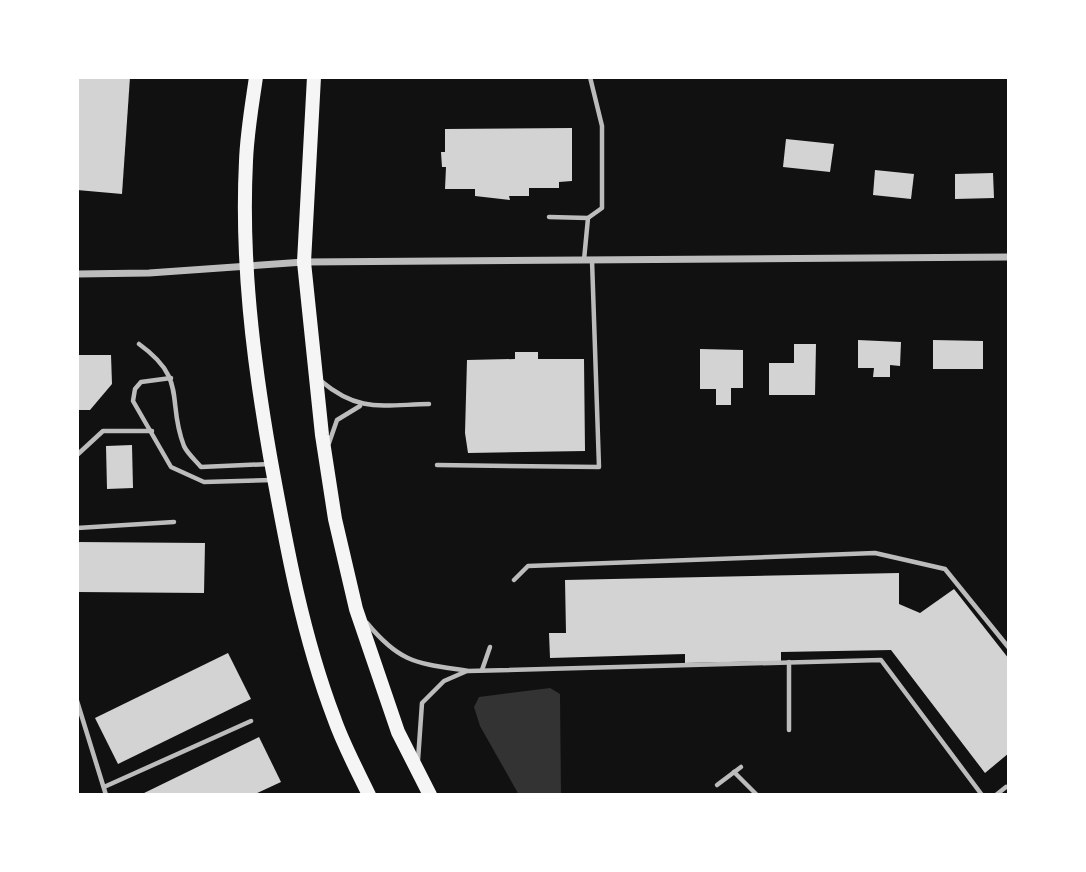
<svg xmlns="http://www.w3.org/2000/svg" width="1086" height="872" viewBox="0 0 1086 872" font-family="Georgia,serif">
<rect width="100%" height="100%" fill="#111"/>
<polygon fill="#333" points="550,688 560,694 561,795 519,795 480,726 474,707 479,697"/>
<g fill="#d3d3d3">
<polygon points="77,77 130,77 122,194 77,190"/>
<polygon points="572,128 572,181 559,182 559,188 529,188 529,196 509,196 510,200 475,196 475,189 445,189 446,167 442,167 441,152 445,152 445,129"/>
<polygon points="786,139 834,144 830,172 783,167"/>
<polygon points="875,170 914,174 911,199 873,195"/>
<polygon points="993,173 994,198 955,199 955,174"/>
<polygon points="858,340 901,342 900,366 890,365 890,377 873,377 874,368 858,368"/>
<polygon points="933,340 983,341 983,369 933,369"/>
<polygon points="794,344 816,344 815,395 769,395 769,363 794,363"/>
<polygon points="700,349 743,350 743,388 731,388 731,405 716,405 716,389 700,389"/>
<polygon points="515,352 538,352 538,359 584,359 585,451 468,453 465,433 467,360 515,359"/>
<polygon points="77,355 111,355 112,384 90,410 77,410"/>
<polygon points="132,445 133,488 107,489 106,446"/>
<polygon points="77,542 205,543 204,593 77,592"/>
<polygon points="899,573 899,604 920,613 954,589 1009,659 1009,753 985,773 891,650 781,652 781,661 685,663 685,654 550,658 549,633 566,633 565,580"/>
<polygon points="228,653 251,699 118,764 95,718"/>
<polygon points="259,737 281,782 253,795 140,795"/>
</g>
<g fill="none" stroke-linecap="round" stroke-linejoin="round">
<g stroke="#bcbcbc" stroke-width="4.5">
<polyline points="549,217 588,218 584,260"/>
<polyline points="588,218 602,208 602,126 590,77"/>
<path d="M139,344C189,380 166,401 184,446C187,453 196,461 201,467L270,464"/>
<polyline points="171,378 141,382 135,389 133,401 171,467 204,482 273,480"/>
<path d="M321,381C359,413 382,405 429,404"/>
<polyline points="329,443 337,420 360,406"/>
<polyline points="77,455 103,431 152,431"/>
<polyline points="437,465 599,467 592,260"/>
<polyline points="77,528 174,522"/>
<polyline points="514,580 528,566 875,553 945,569 1009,648"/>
<path d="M367,623C401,664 417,663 468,671L881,660L982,795"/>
<polyline points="482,670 490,647"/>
<polyline points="77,701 106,795"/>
<polyline points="789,730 789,662"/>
<polyline points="418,760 422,703 444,681 467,671"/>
<polyline points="734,772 757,795"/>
<polyline points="717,785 741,767"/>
<polyline points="104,787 251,721"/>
<polyline points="996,795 1006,787"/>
</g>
<polyline stroke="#bcbcbc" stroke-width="7" points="77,274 149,273 304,262 1009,257"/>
<g stroke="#f5f5f5" stroke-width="14">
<path d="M256,77C252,105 247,133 246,161C241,260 253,359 270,456C286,544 302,634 334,718C343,744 357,770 369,795"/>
<polyline points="314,77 304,262 322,435 335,519 356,609 398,732 430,795"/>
</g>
</g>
<rect width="1086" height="872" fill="none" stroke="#ffffff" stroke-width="158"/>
</svg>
